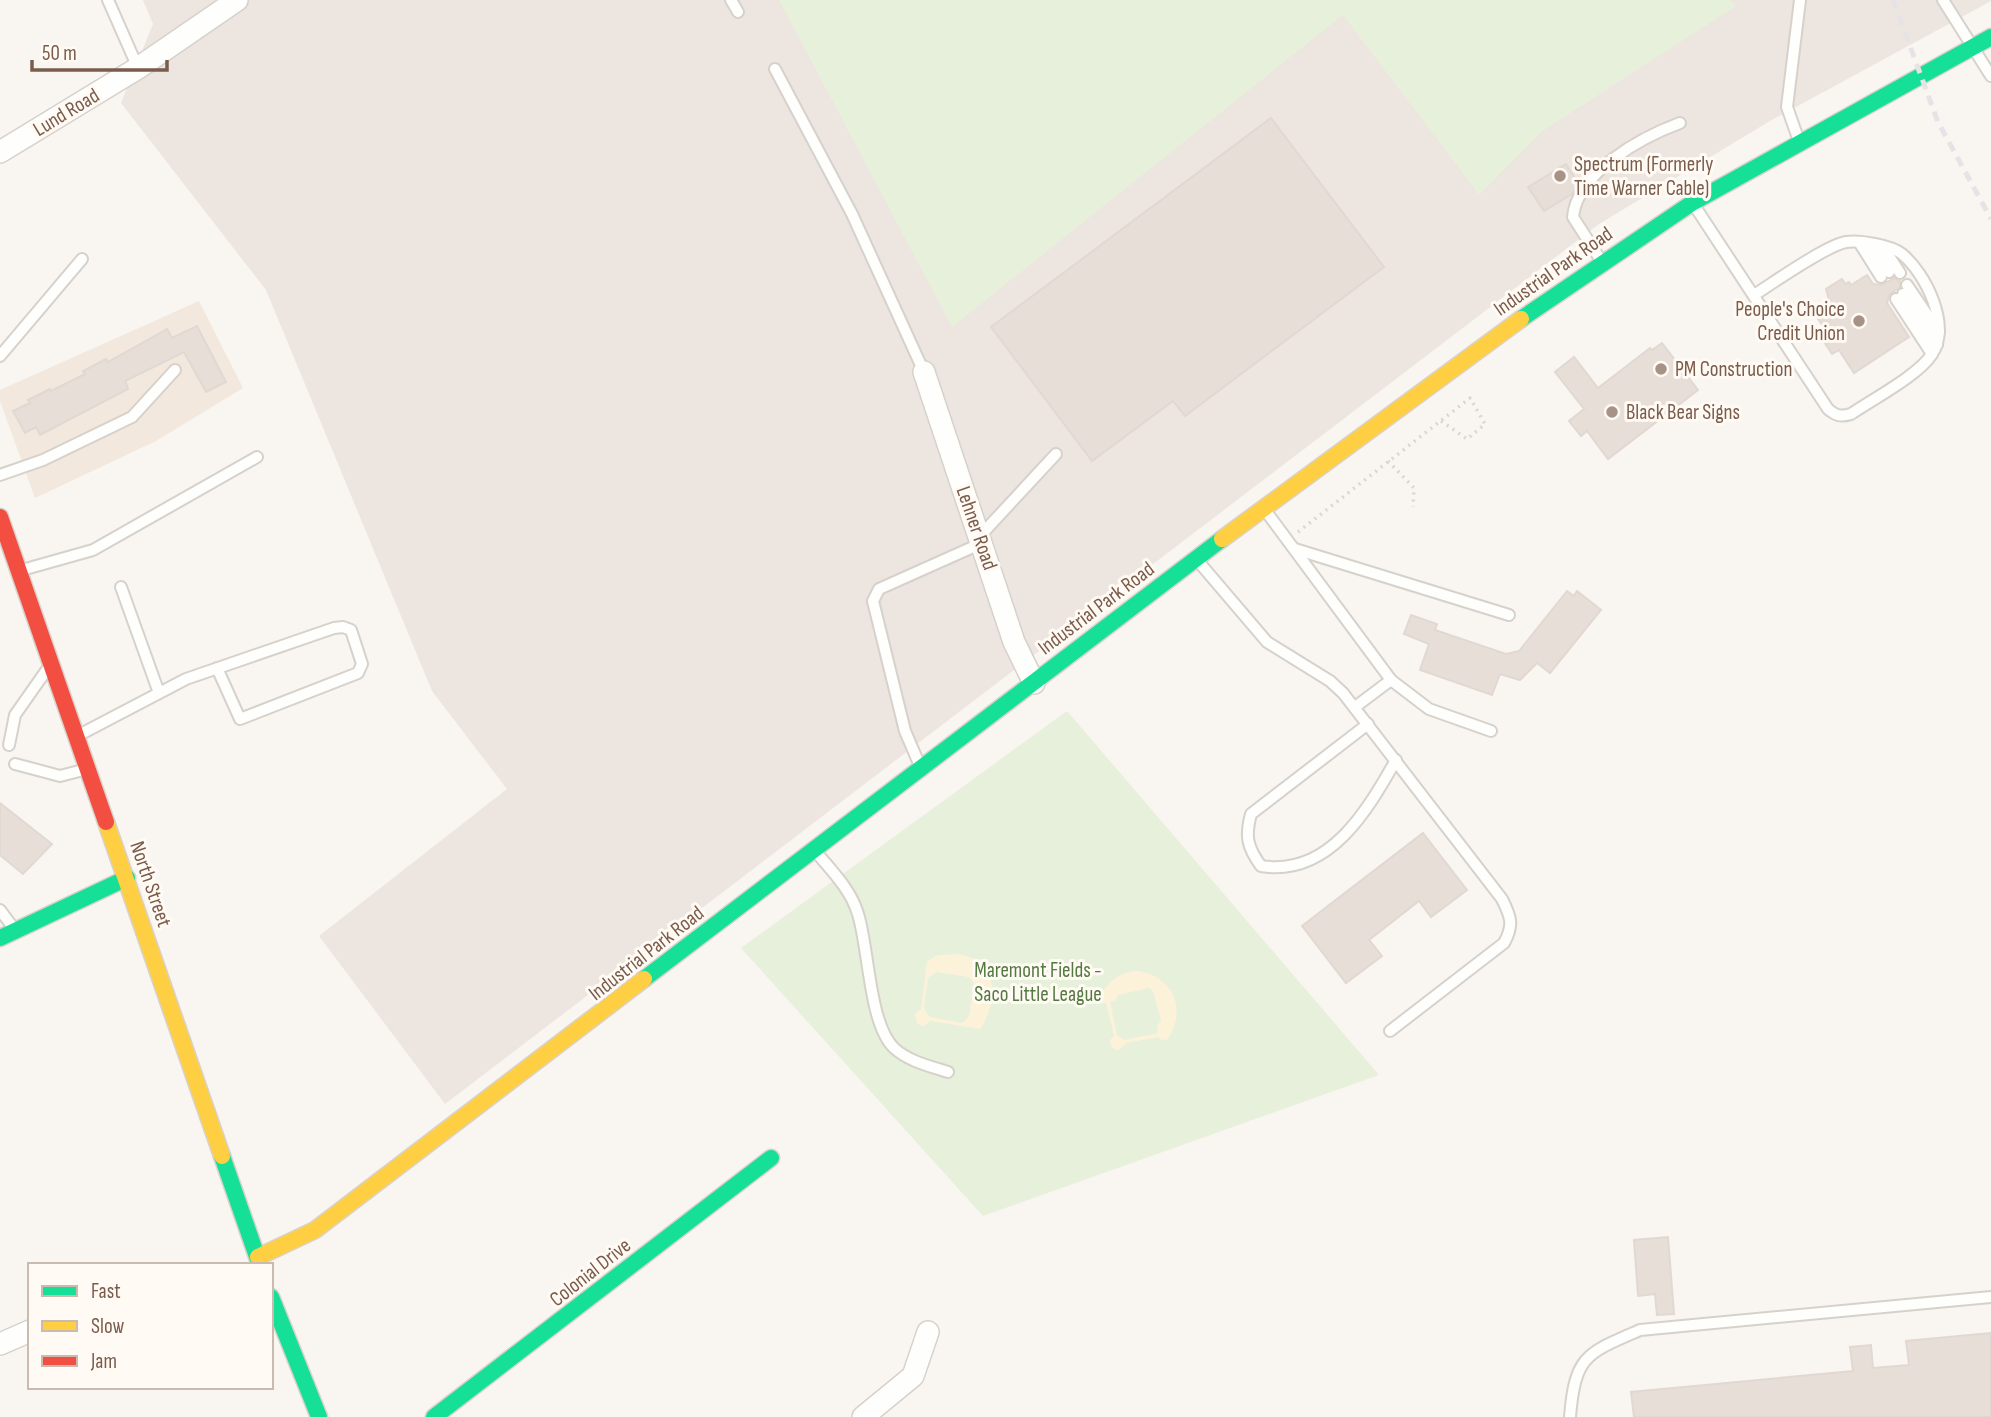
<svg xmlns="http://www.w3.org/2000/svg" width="1991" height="1417" viewBox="0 0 1991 1417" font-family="'Sofia Sans Condensed',sans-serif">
<rect width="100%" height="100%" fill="#f9f5f0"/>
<polygon fill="#f2e8de" points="199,301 243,388 156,441 35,498 0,401 0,390"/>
<polygon fill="#ede5e0" points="143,0 1991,0 1991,1 1770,121 1599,224 445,1104 319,936 507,789 432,691 266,290 121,103 153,24"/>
<g fill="#e7f0db">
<polygon points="779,0 1730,0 1736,6 1541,132 1479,195 1343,15 952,327"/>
<polygon points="1067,711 1379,1075 983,1216 741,948"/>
</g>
<g fill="#fbf2d9" fill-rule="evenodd">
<path d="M959,954C999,961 999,1001 980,1029L930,1021L924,1026L917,1024L915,1014L921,1009L927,961L938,955ZM936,972L969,977L974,983L969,1016L962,1023L930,1017L924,1009L928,978Z"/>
<path d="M1139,971C1174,978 1187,1009 1168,1039L1161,1041L1159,1037L1126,1043L1118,1051L1111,1047L1110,1040L1114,1036L1106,1003H1101L1099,997C1108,981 1121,971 1139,971ZM1149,988L1153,992L1161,1020L1157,1026L1158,1033L1124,1040L1117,1035L1110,1002L1116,1000L1118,995Z"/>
</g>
<g fill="#e6ded7" stroke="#e2d8d2" stroke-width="2">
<polygon points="1271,118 1384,267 1185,416 1173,401 1092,461 991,327"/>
<polygon points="1566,164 1578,183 1572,194 1544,211 1528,187"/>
<polygon points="1867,275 1873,284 1882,285 1894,278 1900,281 1900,287 1889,295 1887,303 1909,337 1854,373 1839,350 1832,354 1821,337 1828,333 1812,310 1829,300 1826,289 1842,279 1845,284 1849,282 1851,285"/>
<polygon points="197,326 226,382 206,392 184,352 125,381 128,389 40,435 36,427 25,433 13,411 30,403 28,400 50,389 51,391 85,374 83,371 106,359 108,362 167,329 172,338"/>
<polygon points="1662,343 1698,390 1608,459 1587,431 1581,436 1569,421 1584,409 1555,372 1574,357 1598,388 1650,348 1652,350"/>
<polygon points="1567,591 1574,596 1577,591 1601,610 1550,673 1537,663 1520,680 1500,674 1492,695 1420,670 1429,644 1404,634 1411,615 1437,624 1435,630 1506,654 1519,651"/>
<polygon points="0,803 52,844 23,874 0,855"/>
<polygon points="1423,833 1467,890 1431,917 1419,901 1369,940 1382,956 1346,983 1302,926"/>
<polygon points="1668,1237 1674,1314 1657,1315 1655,1294 1638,1296 1634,1240"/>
<polygon points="1991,1333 1991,1417 1634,1417 1631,1392 1853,1371 1850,1347 1871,1345 1873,1368 1909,1365 1906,1341"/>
</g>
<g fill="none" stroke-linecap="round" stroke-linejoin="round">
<g stroke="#d7d1cb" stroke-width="14">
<g id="lane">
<polyline points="108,0 138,68"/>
<polyline points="731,0 738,12"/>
<polyline points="1943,0 1991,76"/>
<polyline points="775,69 852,214 924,372"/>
<polyline points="1799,141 1787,107 1800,0"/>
<path d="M1694,205L1828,409C1836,416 1841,417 1851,414C1873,399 1919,375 1932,354C1951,325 1926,274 1902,254C1891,245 1859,240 1846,242C1827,245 1773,283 1754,295"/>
<polyline points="1859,242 1881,277"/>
<polyline points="1871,245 1889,272"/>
<polyline points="1883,247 1900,273"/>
<path d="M1602,262L1573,217C1577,172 1642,137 1680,123"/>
<polyline points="1907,285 1939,332"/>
<polyline points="1903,294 1937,345"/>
<polyline points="1896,299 1932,354"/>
<polyline points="0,356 82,259"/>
<polyline points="0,475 43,460 132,417 175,370"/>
<polyline points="1265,510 1391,680 1429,709 1491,731"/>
<polyline points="980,536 1056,454"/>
<polyline points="1295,549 1509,615"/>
<path d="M1198,561L1267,642L1330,681L1343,693L1502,899C1511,917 1514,925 1504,943L1390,1031"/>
<polyline points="22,570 93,550 257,457"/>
<polyline points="121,587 159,693"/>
<polyline points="1355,707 1391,680"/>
<path d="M1368,724L1251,814C1245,836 1247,847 1261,866C1329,877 1367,811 1396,760"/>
<polyline points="79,735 186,679 334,628 343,627 351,630 362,664 358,673 240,719 217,668"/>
<polyline points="9,745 15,715 48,668"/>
<polyline points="15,764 60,776 87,769"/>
<polyline points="920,766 905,731 873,601 879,589 982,543"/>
<path d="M816,852C832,871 851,890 858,914C869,949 869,1024 894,1048C908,1061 929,1066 948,1072"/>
<polyline points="0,910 15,930"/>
<path d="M1570,1417C1575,1355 1587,1353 1640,1330L1991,1297"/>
</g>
</g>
<g stroke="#d7d1cb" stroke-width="24">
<g id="street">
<polyline points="0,152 138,68 237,0"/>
<polyline points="924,372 1014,642 1034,683"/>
<polyline points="0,1344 30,1331"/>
<polyline points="863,1417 913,1376 928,1332"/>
</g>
</g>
<g stroke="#d9d2cb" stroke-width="19">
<g id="fast">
<polyline points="1521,319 1692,203 1991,37"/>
<polyline points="0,938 127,878"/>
<polyline points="644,979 1222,539"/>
<polyline points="222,1156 260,1265"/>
<polyline points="271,1297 319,1417"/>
<polyline points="434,1417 771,1158"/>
</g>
</g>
<g stroke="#d9d2cb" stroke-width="19">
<g id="slow">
<polyline points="1222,539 1521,319"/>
<polyline points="106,822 222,1156"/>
<polyline points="258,1257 315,1230 644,979"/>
</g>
</g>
<g stroke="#d9d2cb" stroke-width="19">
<polyline id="jam" points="0,517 106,822"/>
</g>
<g stroke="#dcd5d0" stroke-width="3.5" stroke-dasharray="2 5" stroke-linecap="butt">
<polyline points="1388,461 1414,488 1413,507"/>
<polyline points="1298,532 1470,398 1485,424 1467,439 1441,421"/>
</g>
<use href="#lane" stroke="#fefefd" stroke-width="10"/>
<use href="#street" stroke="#fefefd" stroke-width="21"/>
<use href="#fast" stroke="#16e098" stroke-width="16"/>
<use href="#slow" stroke="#ffcf43" stroke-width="16"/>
<use href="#jam" stroke="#f24e42" stroke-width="16"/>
<polyline stroke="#e6e3e7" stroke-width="5" stroke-dasharray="10 7" stroke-linecap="butt" points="1893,0 1938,122 1991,219"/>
</g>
<g fill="#a69286" stroke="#fffaf3" stroke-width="2.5">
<circle cx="1560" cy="176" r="7"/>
<circle cx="1859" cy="321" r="7"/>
<circle cx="1661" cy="369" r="7"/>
<circle cx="1612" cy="412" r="7"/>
</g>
<g text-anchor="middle" stroke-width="6" stroke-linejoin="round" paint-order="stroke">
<g font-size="21" fill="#7a5c4d" stroke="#fffaf3">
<text transform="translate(66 112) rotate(-31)" y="7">Lund Road</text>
<text transform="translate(1553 271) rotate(-35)" y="7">Industrial Park Road</text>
<text transform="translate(977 528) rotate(71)" y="7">Lehner Road</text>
<text transform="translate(1096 608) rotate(-37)" y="7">Industrial Park Road</text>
<text transform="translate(151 884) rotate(71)" y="7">North Street</text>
<text transform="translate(646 953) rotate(-38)" y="7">Industrial Park Road</text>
<text transform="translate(590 1272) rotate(-38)" y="7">Colonial Drive</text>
</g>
<g font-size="21" fill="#7a5c4d" stroke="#fffaf3" text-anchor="start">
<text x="1574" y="171">Spectrum (Formerly<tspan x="1574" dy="24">Time Warner Cable)</tspan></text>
<text x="1845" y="316" text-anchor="end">People's Choice<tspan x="1845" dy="24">Credit Union</tspan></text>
<text x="1675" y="376">PM Construction</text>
<text x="1626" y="419">Black Bear Signs</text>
</g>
<g font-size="21" fill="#537a41" stroke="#fffaf3">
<text x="1038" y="977">Maremont Fields -<tspan x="1038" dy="24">Saco Little League</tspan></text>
</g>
</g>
<rect x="28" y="1263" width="245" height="126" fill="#fffaf3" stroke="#cabbb1" stroke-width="2"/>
<rect x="42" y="1286" width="35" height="10" fill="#16e098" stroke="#cabbb1" stroke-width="2"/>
<text x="91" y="1298" font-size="21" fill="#7a5c4d">Fast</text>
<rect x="42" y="1321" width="35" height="10" fill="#ffcf43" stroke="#cabbb1" stroke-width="2"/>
<text x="91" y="1333" font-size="21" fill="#7a5c4d">Slow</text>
<rect x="42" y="1356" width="35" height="10" fill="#f24e42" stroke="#cabbb1" stroke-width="2"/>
<text x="91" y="1368" font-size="21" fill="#7a5c4d">Jam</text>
<path d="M32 60v10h135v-10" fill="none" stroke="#7a5c4d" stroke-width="3.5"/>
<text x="42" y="60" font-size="21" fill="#7a5c4d" stroke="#fffaf3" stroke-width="5" paint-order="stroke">50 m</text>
</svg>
